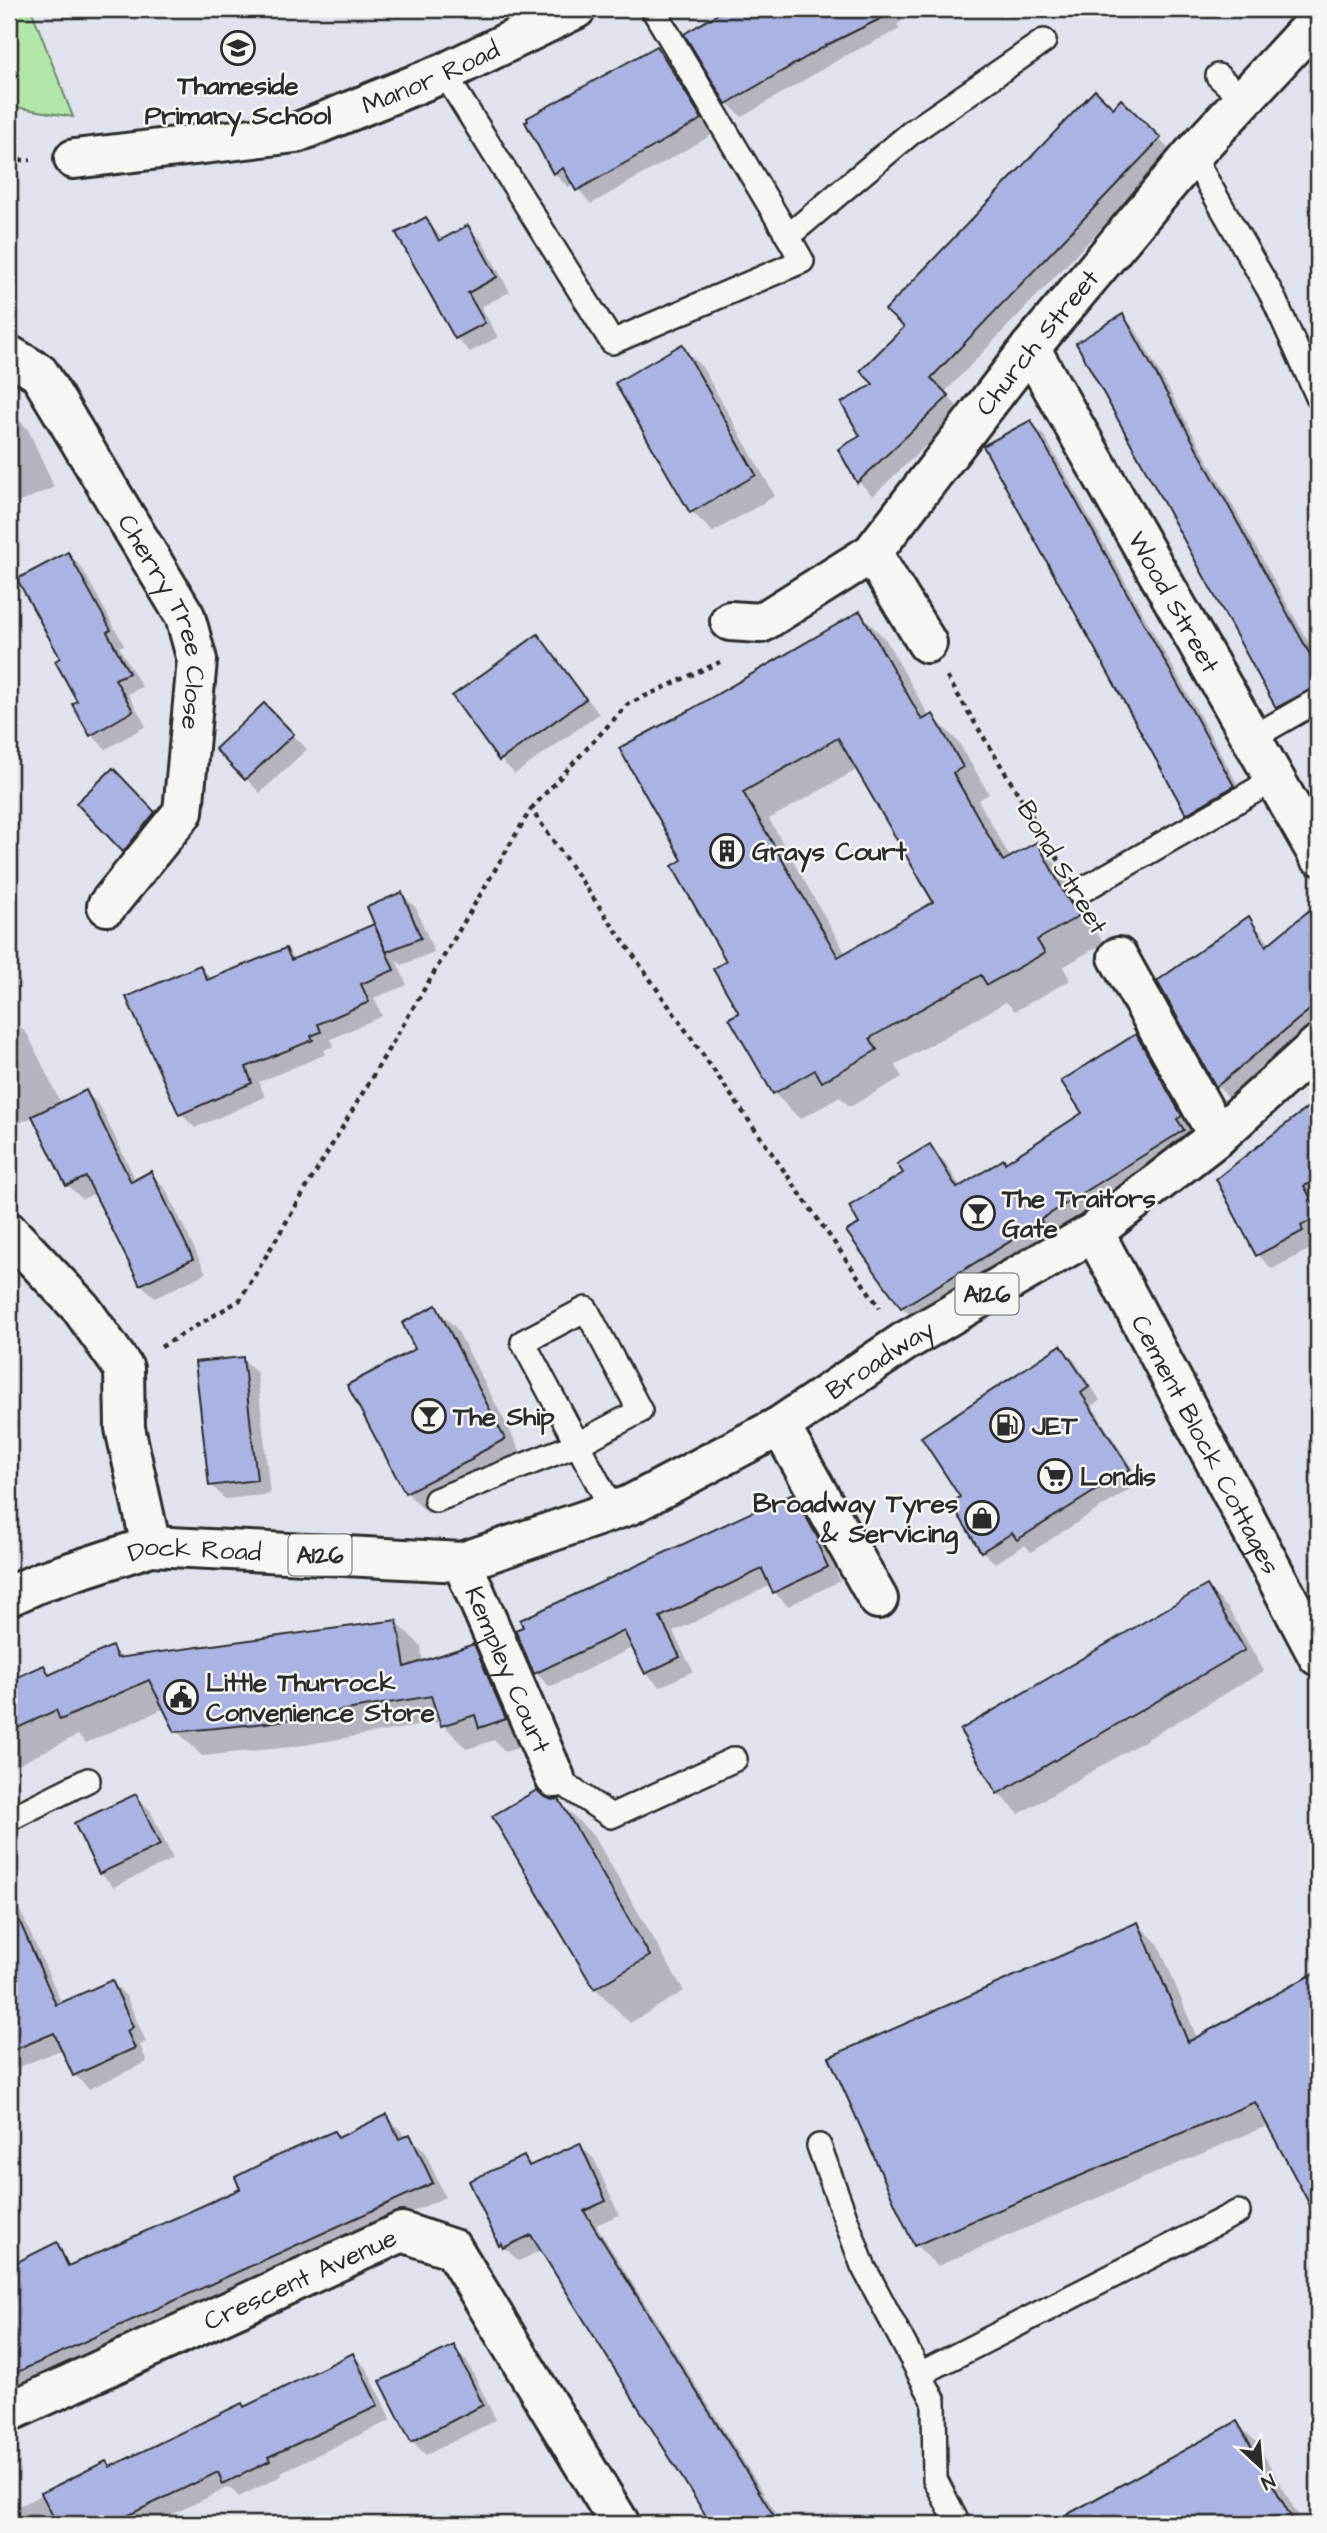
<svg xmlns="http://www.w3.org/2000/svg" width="1327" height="2533" viewBox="0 0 1327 2533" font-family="'Architects Daughter',sans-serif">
<rect width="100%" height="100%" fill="#e0e2ee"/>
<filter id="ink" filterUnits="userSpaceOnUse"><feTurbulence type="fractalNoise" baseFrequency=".0143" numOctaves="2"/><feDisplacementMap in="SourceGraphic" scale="14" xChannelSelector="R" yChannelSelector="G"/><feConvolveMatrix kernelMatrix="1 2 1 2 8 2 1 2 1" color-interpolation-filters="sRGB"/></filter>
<g filter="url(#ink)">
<polygon fill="#b1e6a8" stroke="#6e886a" stroke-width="2" points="9,9 31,9 73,117 9,106"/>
<g fill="#0003" fill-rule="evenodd">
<polygon points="730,9 926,9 897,24 900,29 843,57 742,117 727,103 686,34"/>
<polygon points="657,48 671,62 715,133 591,204 574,184 568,187 554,173 530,121"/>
<polygon points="1121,102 1173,153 944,393 962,411 873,496 859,482 840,450 863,436 876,385"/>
<polygon points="425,219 443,240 467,227 482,241 510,292 481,307 498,337 470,352 456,338"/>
<polygon points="1122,316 1136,330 1318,660 1318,706 1292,721 1278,707"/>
<polygon points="681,346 702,367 775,496 713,532 692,512"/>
<polygon points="14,415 28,429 54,487 9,507 9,417"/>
<polygon points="1031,423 1045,437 1247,801 1201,827 1187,813"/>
<polygon points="68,554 82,568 124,645 119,647 142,687 128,694 146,726 106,749 91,735 62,658"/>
<path d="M860,613L886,640L930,718L933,716L959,743L989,794L978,800L1011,859L1036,844L1063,871L1093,927L1104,943L1063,967L1070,980L1015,1011L1006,1002L895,1065L902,1077L850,1107L840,1097L800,1119L774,1093L741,1014L729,962L685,861L691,712ZM858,769L935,903L846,954L769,819Z"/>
<polygon points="538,637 552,651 599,714 515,774 501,760 455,697"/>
<polygon points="264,706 307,749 260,793 218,749"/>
<polygon points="127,784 168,827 138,865 124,851"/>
<polygon points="402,894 416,908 434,952 402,965 396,960 407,985 374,998 382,1016 331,1039 334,1046 324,1050 326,1054 259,1082 265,1097 195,1128 181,1114 200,967 213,980 286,950 296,960 373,926 379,932"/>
<polygon points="1311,911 1318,917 1318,1029 1231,1100 1217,1086 1248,919 1262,933 1270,945"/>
<polygon points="14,1021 28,1035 61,1104 86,1092 100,1106 136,1181 151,1173 165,1188 206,1273 155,1298 141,1284 96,1193 82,1199 68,1185 34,1116 22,1122 9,1122 9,1023"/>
<polygon points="1136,1036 1151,1052 1196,1132 1198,1146 918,1323 902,1307 862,1225 929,1146 945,1162 961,1188 1006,1164 1084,1113"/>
<polygon points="1310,1107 1318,1116 1318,1238 1314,1240 1316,1246 1272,1269 1258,1255"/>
<polygon points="435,1307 456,1328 525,1460 492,1480 427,1513 406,1492 417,1349"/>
<polygon points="9,1328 16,1342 9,1346"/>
<polygon points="1061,1347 1074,1360 1100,1400 1092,1406 1141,1482 1031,1552 1025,1545 995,1563 982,1551 963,1498"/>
<polygon points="243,1359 257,1373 270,1494 225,1499 211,1485"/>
<polygon points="792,1495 807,1509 833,1556 830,1558 840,1581 788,1606 774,1592 771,1585 673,1632 693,1671 660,1687 646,1673 634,1647 550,1687 536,1673 517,1631"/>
<polygon points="1207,1587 1228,1608 1264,1671 1019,1814 998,1793"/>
<polygon points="396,1622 421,1646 423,1663 473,1646 498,1671 529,1744 505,1752 494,1740 467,1749 441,1722 291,1747 202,1756 177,1731 165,1708 86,1743 78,1735 9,1769 9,1683 44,1667 52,1675 112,1648 123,1660"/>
<polygon points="136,1796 150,1810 173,1859 114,1887 100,1873"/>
<polygon points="543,1798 552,1801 558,1801 594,1836 684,1991 630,2023 595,1988"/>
<polygon points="9,1886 62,2004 112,1982 126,1996 146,2042 140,2045 147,2062 89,2089 75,2075 63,2049 9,2071"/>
<polygon points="1138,1924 1159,1945 1197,2038 1314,1975 1318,1980 1318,2216 1269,2125 937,2266 916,2245"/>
<polygon points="387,2116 401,2131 405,2138 410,2136 424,2150 445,2197 9,2396 9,2285 63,2258 72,2267 242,2190 334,2133 340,2139"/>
<polygon points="580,2145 594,2159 619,2215 596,2225 783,2524 713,2524 542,2250 519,2261 500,2244 524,2158 533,2166"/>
<polygon points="453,2347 467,2361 496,2420 426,2455 412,2441"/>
<polygon points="353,2355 367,2369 391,2420 281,2472 283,2475 239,2497 229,2487 153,2524 9,2524 9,2511 106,2463 111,2468 244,2408"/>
<polygon points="1237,2423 1257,2443 1303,2524 1062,2524 1060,2521"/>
</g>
<g fill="#abb3e4" stroke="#2b2b2b" stroke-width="2" fill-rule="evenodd">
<polygon points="726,9 900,9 829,44 726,104 684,34"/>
<polygon points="657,46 702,119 576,191 563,168 553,174 525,122 528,121 527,118"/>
<polygon points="1095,90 1113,108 1121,99 1161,138 931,378 949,396 857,483 838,449 860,436 841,403 873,384 860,371 904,327 885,310"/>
<polygon points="426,217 439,241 468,225 497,277 468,293 485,323 455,339 396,233"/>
<polygon points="1123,314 1318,669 1318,686 1276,708 1076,343"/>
<polygon points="682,344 756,475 690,513 615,383"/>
<polygon points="1031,420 1234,786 1186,814 983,446"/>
<polygon points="68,552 111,630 107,632 129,673 115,679 133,711 90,736 72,704 77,701 55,661 60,658 17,579"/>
<path d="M860,611L922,720L933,714L963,767L953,773L1003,861L1037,842L1067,898L1079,916L1037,940L1045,953L987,985L981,975L870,1038L877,1050L822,1082L815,1070L773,1094L729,1018L739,1013L713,969L726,961L672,866L682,860L619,748L690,710ZM838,738L933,902L838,957L743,792Z"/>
<polygon points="538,634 586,699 499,761 452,696"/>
<polygon points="264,703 294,734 245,780 215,749"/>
<polygon points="113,768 155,812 123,852 76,803"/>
<polygon points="402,892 421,938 386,952 367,907"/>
<polygon points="1318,903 1318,1003 1216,1087 1157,981 1249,916 1266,946"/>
<polygon points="374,924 394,970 361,984 369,1002 318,1024 321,1032 311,1036 313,1040 246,1067 252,1083 179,1115 126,997 200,965 207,980 286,948 291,960"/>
<polygon points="1136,1034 1182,1116 1177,1119 1184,1130 1040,1220 1042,1222 901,1308 846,1231 859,1224 849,1206 903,1173 897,1164 930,1144 957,1188 1004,1159 1005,1163 1082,1113 1061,1081"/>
<polygon points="86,1090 131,1182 151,1171 193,1259 140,1285 86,1177 66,1186 32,1116"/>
<polygon points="1318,1099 1318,1179 1304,1186 1318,1211 1318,1216 1301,1226 1303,1231 1256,1256 1216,1179"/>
<polygon points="436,1305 505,1439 472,1457 473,1459 405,1493 347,1385 415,1349 402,1323"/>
<polygon points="1061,1345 1089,1387 1081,1393 1130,1469 1017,1540 1012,1533 981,1552 951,1503 960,1497 921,1437"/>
<polygon points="243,1357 257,1480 209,1486 195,1362"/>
<polygon points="793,1493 820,1542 817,1543 828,1567 773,1593 762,1569 660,1617 680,1657 645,1674 624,1631 534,1674 515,1630 523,1627 520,1620"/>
<polygon points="1207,1585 1245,1650 997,1794 960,1730"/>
<polygon points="397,1620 405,1667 474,1644 506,1719 479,1728 475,1715 441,1726 431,1696 266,1723 175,1732 149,1680 60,1720 56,1710 9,1732 9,1681 44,1665 49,1675 112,1646 117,1658"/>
<polygon points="537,1790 543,1796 552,1800 559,1799 650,1956 594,1989 492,1816"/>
<polygon points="136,1794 160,1845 99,1874 74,1823"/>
<polygon points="9,1897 56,2005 112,1980 133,2027 127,2031 135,2048 73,2076 54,2033 9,2052"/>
<polygon points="1138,1922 1188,2042 1318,1971 1318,2220 1255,2102 914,2246 829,2057"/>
<polygon points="387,2114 399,2139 410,2134 433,2183 9,2376 9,2266 57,2242 68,2266 240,2189 235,2177 277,2156 334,2131 338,2138"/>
<polygon points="580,2143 606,2201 584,2211 779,2524 711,2524 531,2235 503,2248 501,2244 499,2246 469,2181 524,2156 529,2166"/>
<polygon points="454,2345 483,2405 411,2442 380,2381"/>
<polygon points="353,2353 378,2406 268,2457 270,2461 223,2484 218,2472 110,2524 57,2524 41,2493 106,2461 110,2467 242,2403 244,2407"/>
<polygon points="1237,2421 1295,2524 1050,2524"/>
</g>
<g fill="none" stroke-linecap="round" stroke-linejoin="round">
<g stroke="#2b2b2b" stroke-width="28">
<g id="lane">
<polyline points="653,9 788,236 912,132 1044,41"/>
<polyline points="444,73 612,342 802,261 788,236"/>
<polyline points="1218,76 1243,99"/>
<polyline points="1192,155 1272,295 1318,397"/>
<polyline points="1252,738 1318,700"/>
<polyline points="1079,892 1275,779"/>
<polyline points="436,1500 578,1444 640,1411 586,1309 523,1342 613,1511"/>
<polyline points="555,1778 611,1816 735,1759"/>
<polyline points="9,1819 88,1780"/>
<polyline points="819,2146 863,2266 934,2401 935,2479 958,2524"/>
<polyline points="920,2374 1238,2212"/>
</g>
</g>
<g stroke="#2b2b2b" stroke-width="44">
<g id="street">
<path id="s1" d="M74,159L296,133L444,73L576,9"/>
<path id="s2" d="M1030,348L1318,855"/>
<path id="s3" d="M9,355L39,373L185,616L197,660L183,812L107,906"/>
<polyline points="872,553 927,643"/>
<path id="s4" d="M730,621L761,623L872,553L1030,348L1192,155L1318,19"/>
<polyline points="1118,957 1218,1136"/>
<polyline points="9,1232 81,1308 124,1369 125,1428 151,1546"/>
<path id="s5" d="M1094,1232L1318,1656"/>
<polyline points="780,1426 878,1599"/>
<path id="s6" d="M462,1562L555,1778"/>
<path id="s7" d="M9,2412L402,2232L453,2249L620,2524"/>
</g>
</g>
<g stroke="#2b2b2b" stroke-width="44">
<g id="primary">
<path id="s8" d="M9,1596L43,1581L151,1546L462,1562L630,1505L780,1426L904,1342L1094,1232L1218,1136L1318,1045"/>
</g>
</g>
<g stroke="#2b2b2b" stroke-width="4.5" stroke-dasharray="5 5" stroke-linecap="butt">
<polyline points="9,160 31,160"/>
<polyline points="947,677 1061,864"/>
<polyline points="531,809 628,704 720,662"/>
<polyline points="161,1347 240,1300 531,809 880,1308"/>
</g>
<use href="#lane" stroke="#f6f6f2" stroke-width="23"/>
<use href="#street" stroke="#f6f6f2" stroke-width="38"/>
<use href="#primary" stroke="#f6f6f2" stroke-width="38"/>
</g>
</g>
<defs>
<g id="school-ring" transform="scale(1.75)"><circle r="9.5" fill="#f6f6f2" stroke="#2b2b2b" stroke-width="1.5"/><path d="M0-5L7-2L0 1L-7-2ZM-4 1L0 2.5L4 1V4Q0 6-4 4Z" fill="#2b2b2b"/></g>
<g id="building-ring" transform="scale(1.75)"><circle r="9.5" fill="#f6f6f2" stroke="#2b2b2b" stroke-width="1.5"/><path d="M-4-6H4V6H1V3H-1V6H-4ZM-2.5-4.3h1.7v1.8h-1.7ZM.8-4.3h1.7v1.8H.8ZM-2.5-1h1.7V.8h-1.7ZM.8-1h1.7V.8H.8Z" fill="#2b2b2b"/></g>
<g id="bar-ring" transform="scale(1.75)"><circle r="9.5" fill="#f6f6f2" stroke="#2b2b2b" stroke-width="1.5"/><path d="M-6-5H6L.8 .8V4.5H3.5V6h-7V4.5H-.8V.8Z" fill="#2b2b2b"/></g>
<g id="fuel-ring" transform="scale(1.75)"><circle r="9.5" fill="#f6f6f2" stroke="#2b2b2b" stroke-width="1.5"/><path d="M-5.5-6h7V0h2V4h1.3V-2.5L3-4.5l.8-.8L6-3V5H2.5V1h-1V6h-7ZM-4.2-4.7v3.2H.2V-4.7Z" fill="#2b2b2b"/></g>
<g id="supermarket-ring" transform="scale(1.75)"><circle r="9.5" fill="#f6f6f2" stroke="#2b2b2b" stroke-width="1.5"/><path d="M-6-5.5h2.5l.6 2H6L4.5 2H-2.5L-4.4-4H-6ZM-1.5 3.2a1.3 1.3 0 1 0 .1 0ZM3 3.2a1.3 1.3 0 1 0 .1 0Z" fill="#2b2b2b"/></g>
<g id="shop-ring" transform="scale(1.75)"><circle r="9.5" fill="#f6f6f2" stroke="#2b2b2b" stroke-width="1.5"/><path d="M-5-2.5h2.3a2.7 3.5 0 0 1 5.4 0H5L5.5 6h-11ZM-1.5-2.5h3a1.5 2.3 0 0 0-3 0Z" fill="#2b2b2b"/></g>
<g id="civic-ring" transform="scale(1.75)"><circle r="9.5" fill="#f6f6f2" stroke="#2b2b2b" stroke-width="1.5"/><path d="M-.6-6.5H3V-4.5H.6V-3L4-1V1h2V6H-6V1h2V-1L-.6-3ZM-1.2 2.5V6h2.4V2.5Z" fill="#2b2b2b"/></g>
</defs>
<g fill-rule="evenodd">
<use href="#school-ring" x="238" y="48"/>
<use href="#building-ring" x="727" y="851"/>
<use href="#bar-ring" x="978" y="1213"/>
<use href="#bar-ring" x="429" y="1416"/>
<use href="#fuel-ring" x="1007" y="1425"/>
<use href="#supermarket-ring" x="1055" y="1476"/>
<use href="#shop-ring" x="982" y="1518"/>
<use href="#civic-ring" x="181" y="1697"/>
</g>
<g text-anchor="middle" stroke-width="5" stroke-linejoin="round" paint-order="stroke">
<g fill="#f6f6f2" stroke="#686867" stroke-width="2">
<rect x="955.5" y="1273.5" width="63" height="41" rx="5"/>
<rect x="288.5" y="1534.5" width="63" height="41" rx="5"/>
</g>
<g font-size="24" font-weight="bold" fill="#2b2b2b">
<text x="987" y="1302">A126</text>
<text x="320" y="1563">A126</text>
</g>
<g font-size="26" fill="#2b2b2b" stroke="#f6f6f2">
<text dy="9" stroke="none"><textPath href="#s1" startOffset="369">Manor Road</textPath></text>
<text dy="9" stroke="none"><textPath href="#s4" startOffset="430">Church Street</textPath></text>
<text dy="9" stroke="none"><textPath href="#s2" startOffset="292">Wood Street</textPath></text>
<text dy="9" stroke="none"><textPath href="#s3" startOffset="318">Cherry Tree Close</textPath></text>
<text transform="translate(1063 867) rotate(59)" y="9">Bond Street</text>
<text dy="9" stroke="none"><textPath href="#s8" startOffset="929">Broadway</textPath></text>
<text dy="9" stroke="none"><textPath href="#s5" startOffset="240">Cement Block Cottages</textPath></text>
<text dy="9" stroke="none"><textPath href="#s8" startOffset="194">Dock Road</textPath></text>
<text dy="9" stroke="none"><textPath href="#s6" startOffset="117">Kempley Court</textPath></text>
<text dy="9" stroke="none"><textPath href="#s7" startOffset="320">Crescent Avenue</textPath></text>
</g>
<g font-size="26" font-weight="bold" fill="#2b2b2b" stroke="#f6f6f2" text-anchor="start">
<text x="238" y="94" text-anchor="middle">Thameside<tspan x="238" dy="30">Primary School</tspan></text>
<text x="752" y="860">Grays Court</text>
<text x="1002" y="1207">The Traitors<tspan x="1002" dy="30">Gate</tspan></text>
<text x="453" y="1425">The Ship</text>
<text x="1032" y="1434">JET</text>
<text x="1080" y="1485">Londis</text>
<text x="958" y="1512" text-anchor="end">Broadway Tyres<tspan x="958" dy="30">&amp; Servicing</tspan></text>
<text x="206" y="1691">Little Thurrock<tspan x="206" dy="30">Convenience Store</tspan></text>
</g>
</g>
<rect width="1327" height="2533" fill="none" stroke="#f6f6f2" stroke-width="35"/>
<rect x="18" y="18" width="1292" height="2498" fill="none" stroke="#2b2b2b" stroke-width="2.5" filter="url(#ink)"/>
<g transform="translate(1261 2467) rotate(154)" stroke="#f6f6f2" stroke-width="5" paint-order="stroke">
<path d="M0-5L12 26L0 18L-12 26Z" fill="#2b2b2b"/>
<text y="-10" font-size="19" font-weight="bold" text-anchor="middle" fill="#2b2b2b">N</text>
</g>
</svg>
